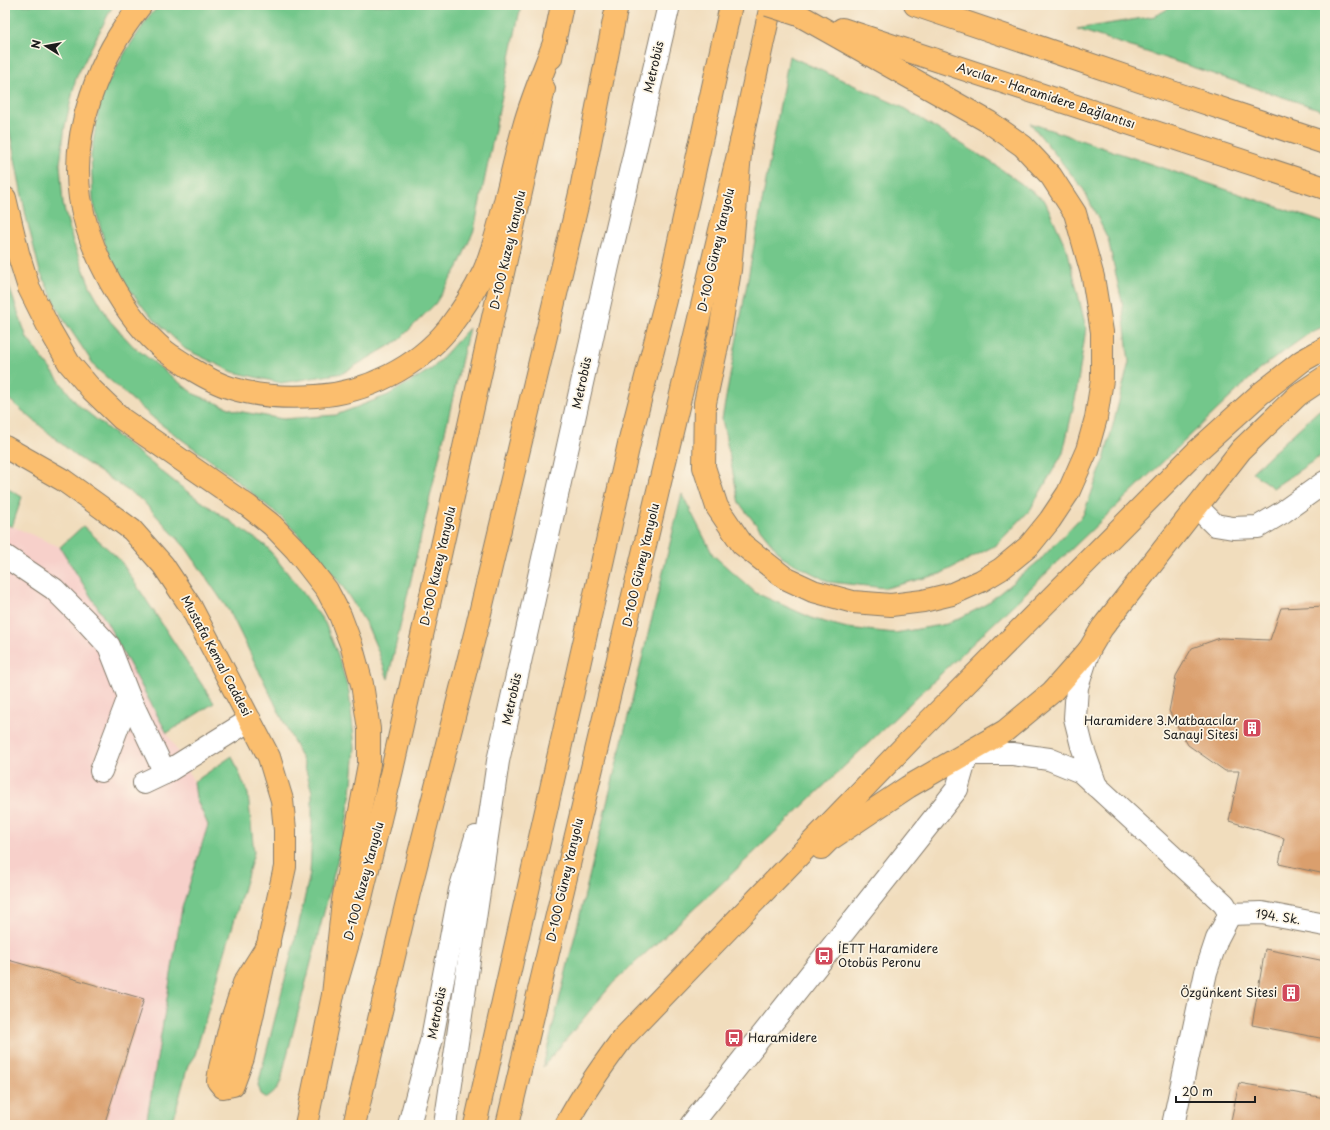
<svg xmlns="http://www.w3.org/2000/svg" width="1330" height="1130" viewBox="0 0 1330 1130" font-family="'Playpen Sans',sans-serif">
<rect width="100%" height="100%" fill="#fcf5e5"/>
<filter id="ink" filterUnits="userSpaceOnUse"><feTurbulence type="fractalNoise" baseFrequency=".025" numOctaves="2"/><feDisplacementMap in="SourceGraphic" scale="8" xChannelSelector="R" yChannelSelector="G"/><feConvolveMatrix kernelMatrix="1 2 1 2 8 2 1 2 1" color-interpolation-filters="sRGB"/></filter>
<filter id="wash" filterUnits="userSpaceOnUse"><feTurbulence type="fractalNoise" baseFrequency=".012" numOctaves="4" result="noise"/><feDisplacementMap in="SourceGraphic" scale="16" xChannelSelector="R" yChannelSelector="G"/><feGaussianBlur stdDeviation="0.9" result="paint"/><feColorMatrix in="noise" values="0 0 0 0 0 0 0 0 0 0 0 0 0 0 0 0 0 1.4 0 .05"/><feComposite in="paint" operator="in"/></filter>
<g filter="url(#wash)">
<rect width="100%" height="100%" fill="#f1ddbd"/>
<polygon fill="#f7d0ca" points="5,523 60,547 106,621 194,782 196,798 208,825 182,908 146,1125 5,1125"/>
<g fill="#73c78b" stroke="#487254">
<polygon points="5,5 115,5 111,9 76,78 65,126 60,164 63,204 73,242 90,286 110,321 133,346 194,394 237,411 283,419 336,415 388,395 433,368 469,328 388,679 378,651 367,625 343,587 317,554 281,517 221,468 159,423 96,368 62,317 40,272 26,216 5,108"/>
<polygon points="161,5 521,5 474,230 458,267 435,304 399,340 343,373 281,383 233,372 185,349 146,311 111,265 93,201 91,155 101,95 126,51 150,15"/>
<polygon points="1175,5 1325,5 1325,111 1077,29 1155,16"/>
<polygon points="789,56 902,107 994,164 1045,201 1068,252 1086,328 1076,395 1063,453 1030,510 996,545 940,574 886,588 829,582 783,558 739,503 722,419"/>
<polygon points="1030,123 1325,223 1325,326 1311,332 1261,368 720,885 613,983 543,1067 682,494 713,555 756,593 814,619 847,628 895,633 947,624 984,606 1040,560 1083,515 1104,460 1129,362 1122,302 1108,239 1084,190"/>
<path d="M5,275L27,338L77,404L185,490L266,546L304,594L325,623L338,655L349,692L355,747L352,784L345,831L284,1067C281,1081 280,1090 267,1098L261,1094L258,1085L298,928L310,873L312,829V792L304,763L231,614L186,548L142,500L76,456L5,396Z"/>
<polygon points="1325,407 1325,453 1273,488 1252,472 1318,411"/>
<polygon points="5,487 22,497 12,527 5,523"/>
<polygon points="83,526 120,560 214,703 167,733 106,621 60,547"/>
<polygon points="232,756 248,794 254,853 195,1055 188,1065 172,1125 146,1125 182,908 208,825 196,798 194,782"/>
</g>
<g id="blocks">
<g fill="#da9f6d">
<polygon points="1325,606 1325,874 1279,864 1284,838 1229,821 1239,771 1225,771 1188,745 1169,711 1176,676 1192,648 1220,638 1270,640 1281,608"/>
<polygon points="1265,949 1325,961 1325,1039 1252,1025"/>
<polygon points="5,959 144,999 104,1125 5,1125"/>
<polygon points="1239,1083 1325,1098 1325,1125 1230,1125"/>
</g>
</g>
</g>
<g filter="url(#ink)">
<use href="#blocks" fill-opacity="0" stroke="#867c6c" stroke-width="1"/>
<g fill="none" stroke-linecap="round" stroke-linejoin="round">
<g stroke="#867c6c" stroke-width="24">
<g id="minor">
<polyline points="1197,507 1215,525 1233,528 1258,527 1283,512 1325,482"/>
<polyline points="5,556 54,589 85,620 109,646 129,697 165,773"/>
<polyline points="1089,650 1077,687 1075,718 1082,746 1096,786"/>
<polyline points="101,771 129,697"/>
<polyline points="144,783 165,773 250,720"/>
<polyline points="1230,914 1262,913 1325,925"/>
<polyline points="409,1125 432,1038 460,890 476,837"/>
<polyline points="445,1125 498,761 608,266 669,5"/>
<polyline points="691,1125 957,789 967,754 1013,754 1049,759 1081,772 1224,904 1230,914"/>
<polyline points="1173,1125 1206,972 1217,939 1230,914"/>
</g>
</g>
<g stroke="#867c6c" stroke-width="24">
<g id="major">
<polyline points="551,58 562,5"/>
<polyline points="5,447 63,480 98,505 132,530 163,565 191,607 269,757 282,800 285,830 285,867 243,1058 233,1085 223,1087 218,1081 220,1068 231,1022 244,983 269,943"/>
<polyline points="306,1125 333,995 360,902 392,770 544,89"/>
<polyline points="507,1125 741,142 771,5"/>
</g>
</g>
<g stroke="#867c6c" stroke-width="24">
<g id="highway">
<path d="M141,5C99,56 70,132 80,198C89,252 123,316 165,351C173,357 182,362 190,368C203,376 217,384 231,388C259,397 287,398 316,396C366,393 417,367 448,329C461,312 474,292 483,273C487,265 489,257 492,249C505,208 512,167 524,126C532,97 545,68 555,40"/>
<polyline points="915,5 1175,93 1325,143"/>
<polyline points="842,29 1325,188"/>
<polyline points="741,142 730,270 720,332 705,403 704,467 717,507 742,544 785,578 813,591 853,602 891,605 923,601 952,594 981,581 1001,569 1029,546 1050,520 1068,493 1087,450 1096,418 1102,380 1102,332 1093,277 1075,213 1051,176 1023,146 989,122 799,15"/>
<polyline points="5,198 18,253 29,288 50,330 69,363 92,390 122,419 248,506 272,525 296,550 327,590 340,615 351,644 362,684 369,729 369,764 343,901 333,995"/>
<polyline points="821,848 829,840 908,787 1005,731 1052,692 1089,650 1102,628 1241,450 1298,395 1325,377"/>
<polyline points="354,1125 409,893 476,630 581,189 617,5"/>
<polyline points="475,1125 631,435 666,300 731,5"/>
<path d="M566,1125C582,1094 602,1066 623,1038L919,731L1196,452L1260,394L1302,361L1325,348"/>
</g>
</g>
<use href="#minor" stroke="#fff" stroke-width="22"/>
<use href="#major" stroke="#fbbe6e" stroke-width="22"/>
<use href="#highway" stroke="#fbbe6e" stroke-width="22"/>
<g stroke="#867c6c" stroke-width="24" stroke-linecap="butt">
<polyline id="highway-bridge" points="768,5 799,15"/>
</g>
<use href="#highway-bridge" stroke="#fbbe6e" stroke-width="22"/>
</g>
</g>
<defs>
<g id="building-square" transform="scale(1)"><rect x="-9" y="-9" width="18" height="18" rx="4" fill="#d1495b" stroke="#fcf5e5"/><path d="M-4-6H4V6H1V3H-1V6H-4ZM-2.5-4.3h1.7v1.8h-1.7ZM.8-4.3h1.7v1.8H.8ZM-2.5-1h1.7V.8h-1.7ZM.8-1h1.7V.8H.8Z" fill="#fff"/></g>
<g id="bus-square" transform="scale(1)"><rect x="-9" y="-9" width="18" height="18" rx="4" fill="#d1495b" stroke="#fcf5e5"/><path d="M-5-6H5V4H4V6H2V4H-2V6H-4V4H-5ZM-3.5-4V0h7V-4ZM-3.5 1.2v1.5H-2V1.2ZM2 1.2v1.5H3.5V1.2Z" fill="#fff"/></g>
</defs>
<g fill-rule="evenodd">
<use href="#building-square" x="1252" y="728"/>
<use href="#bus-square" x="824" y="956"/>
<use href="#building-square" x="1291" y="993"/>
<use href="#bus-square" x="734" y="1038"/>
</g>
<g text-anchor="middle" stroke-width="3.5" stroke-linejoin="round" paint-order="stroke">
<g font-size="12" fill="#1c1c1c" stroke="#fcf5e5">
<text transform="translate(654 67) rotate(-77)" y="4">Metrobüs</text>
<text transform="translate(1046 96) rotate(18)" y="4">Avcılar - Haramidere Bağlantısı</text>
<text transform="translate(508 250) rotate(-77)" y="4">D-100 Kuzey Yanyolu</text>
<text transform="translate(716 250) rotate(-77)" y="4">D-100 Güney Yanyolu</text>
<text transform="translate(582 383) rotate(-78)" y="4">Metrobüs</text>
<text transform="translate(641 565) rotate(-77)" y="4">D-100 Güney Yanyolu</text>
<text transform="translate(438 566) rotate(-77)" y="4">D-100 Kuzey Yanyolu</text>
<text transform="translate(216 656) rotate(62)" y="4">Mustafa Kemal Caddesi</text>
<text transform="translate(512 699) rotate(-78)" y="4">Metrobüs</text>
<text transform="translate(565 880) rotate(-77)" y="4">D-100 Güney Yanyolu</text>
<text transform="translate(364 881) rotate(-75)" y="4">D-100 Kuzey Yanyolu</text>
<text transform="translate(1278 917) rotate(8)" y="4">194. Sk.</text>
<text transform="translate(437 1013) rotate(-79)" y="4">Metrobüs</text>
</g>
<g font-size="12" fill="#1c1c1c" stroke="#fcf5e5" text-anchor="end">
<text x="1238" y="725">Haramidere 3.Matbaacılar<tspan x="1238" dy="14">Sanayi Sitesi</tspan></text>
<text x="838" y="953" text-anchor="start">İETT Haramidere<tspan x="838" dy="14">Otobüs Peronu</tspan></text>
<text x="1277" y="997">Özgünkent Sitesi</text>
<text x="748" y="1042" text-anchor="start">Haramidere</text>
</g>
</g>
<rect width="1330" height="1130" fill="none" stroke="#fcf5e5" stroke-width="20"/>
<g transform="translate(46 46) rotate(281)" stroke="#fcf5e5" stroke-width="3" paint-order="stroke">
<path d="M0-3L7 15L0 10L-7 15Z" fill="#1c1c1c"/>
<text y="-6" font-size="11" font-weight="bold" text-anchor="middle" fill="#1c1c1c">N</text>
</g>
<path d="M1176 1096v6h79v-6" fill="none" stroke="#1c1c1c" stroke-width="2"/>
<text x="1182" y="1096" font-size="12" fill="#1c1c1c" stroke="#fcf5e5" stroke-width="3" paint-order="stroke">20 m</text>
</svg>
